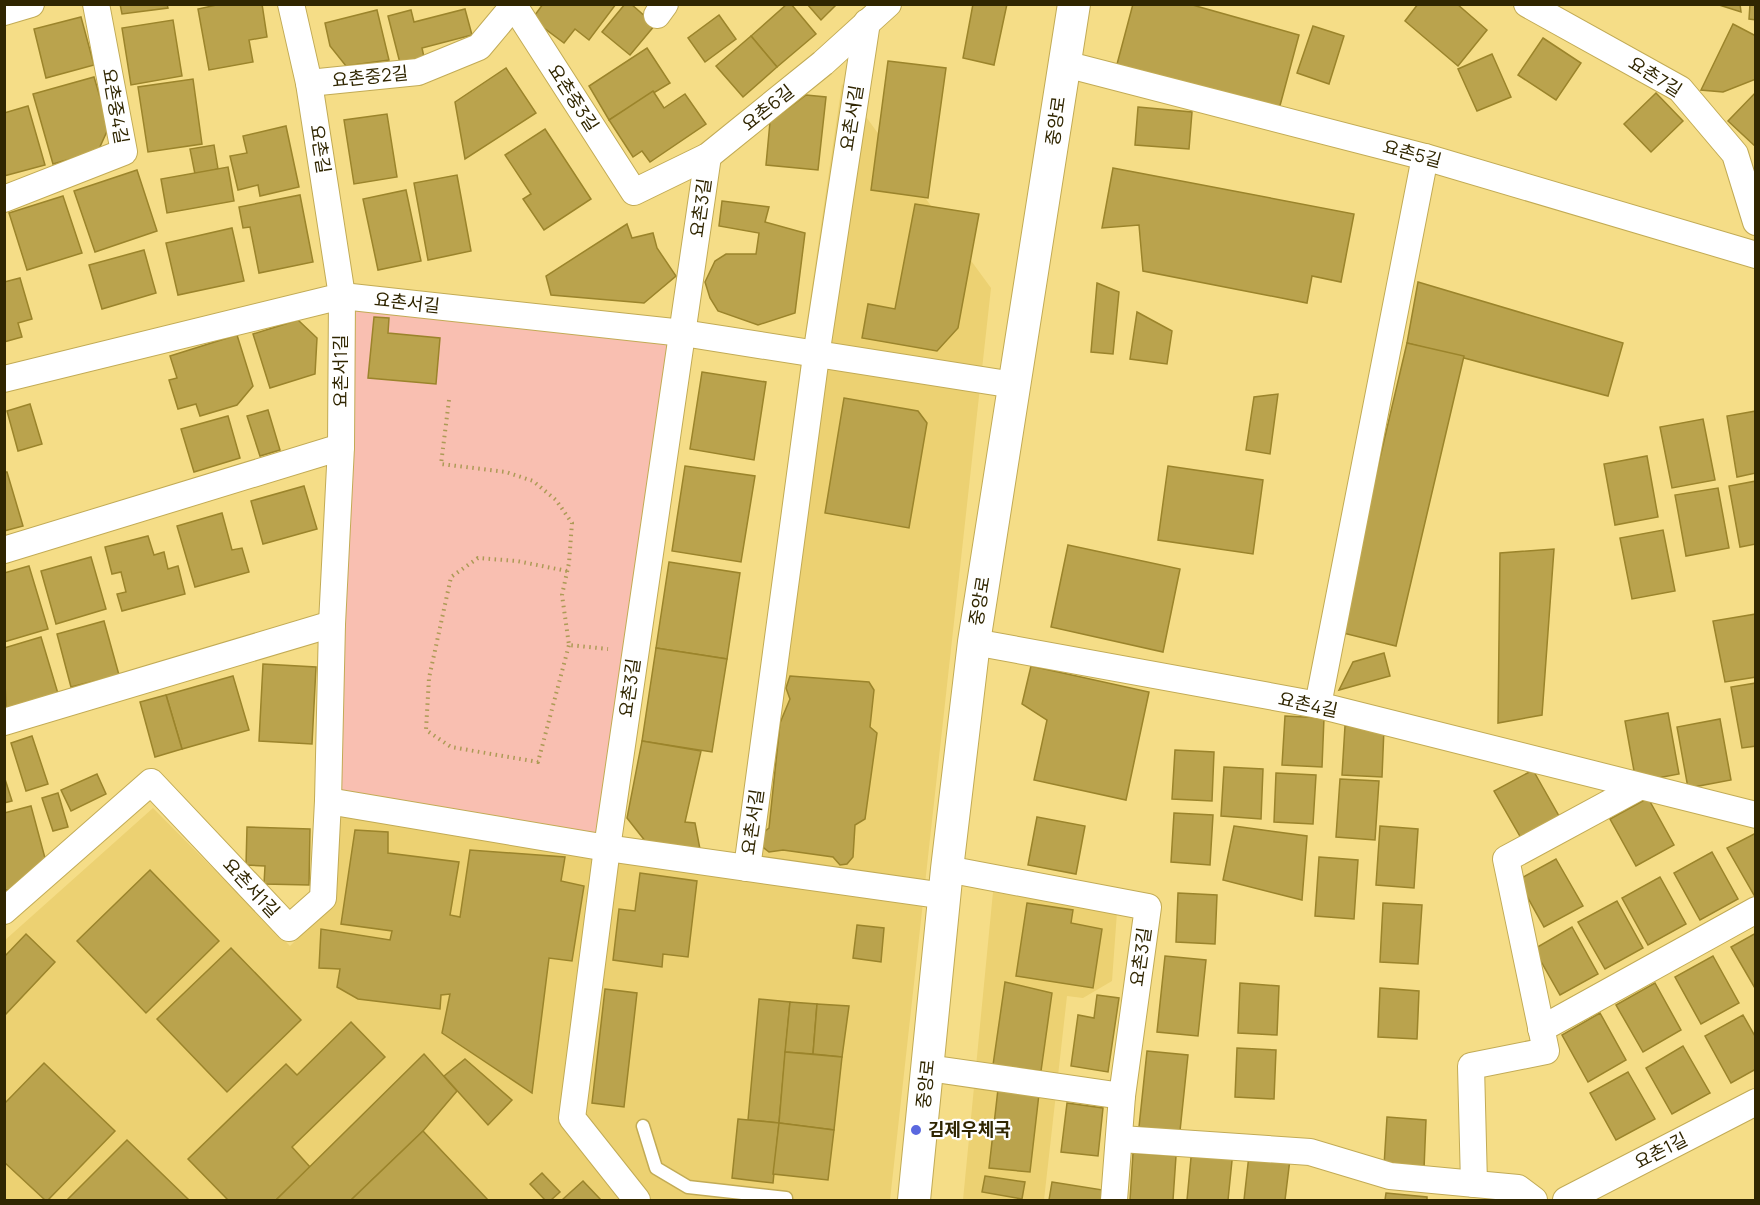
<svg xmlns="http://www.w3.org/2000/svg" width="1760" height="1205" viewBox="0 0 1760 1205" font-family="Manrope,'Noto Sans KR',sans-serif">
<rect width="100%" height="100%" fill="#f5dd87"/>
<g fill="#ecd172">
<polygon points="842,84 991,288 890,1200 5,1200 4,941 153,808 290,946 332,905 338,791 737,857 801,361"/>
<polygon points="993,892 1117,912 1112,981 1083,998 1067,996 1044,1200 963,1200"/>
</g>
<polygon fill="#f9bfb1" points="356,309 673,344 600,835 338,791"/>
<g fill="#baa34d" stroke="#9b842b" stroke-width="1.5">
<polygon points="120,4 167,4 168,8 122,14"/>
<polygon points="221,4 262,4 267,37 249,40 253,62 209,70 198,9"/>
<polygon points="543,4 616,4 589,40 575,29 564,43 532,19"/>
<polygon points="625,4 631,4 655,25 630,55 602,32"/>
<polygon points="787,4 791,4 816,34 777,67 751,36"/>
<polygon points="807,4 837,4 821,20"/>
<polygon points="973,4 1007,4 994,65 963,58"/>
<polygon points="1133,4 1189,4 1299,35 1278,113 1116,68"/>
<polygon points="1418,4 1457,4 1487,30 1458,66 1405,21"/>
<polygon points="1716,4 1740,4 1741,12"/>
<polygon points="1750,4 1756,4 1756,20 1749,19"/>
<polygon points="465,9 472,35 422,48 424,57 400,63 388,16 411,10 414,22"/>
<polygon points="377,10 389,60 346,66 330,46 325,23"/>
<polygon points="719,15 736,39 705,62 688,38"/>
<polygon points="81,17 94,65 46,78 34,29"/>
<polygon points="173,20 182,76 131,85 122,28"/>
<polygon points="1733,24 1756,36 1756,79 1723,92 1701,90"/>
<polygon points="1313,26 1344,36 1329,84 1297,73"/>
<polygon points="751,36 777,67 743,97 716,66"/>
<polygon points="1543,38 1581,63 1556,100 1518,75"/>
<polygon points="647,48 670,83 609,120 589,86"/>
<polygon points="1492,54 1511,97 1477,111 1458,69"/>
<polygon points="888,61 946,68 928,198 871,190"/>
<polygon points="506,68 536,113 465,159 455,102"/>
<polygon points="94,77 109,127 98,151 53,164 33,94"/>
<polygon points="193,79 202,144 148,152 138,87"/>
<polygon points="653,91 664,108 685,94 706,124 650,162 642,151 633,157 609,120"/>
<polygon points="1756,92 1756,147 1728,121"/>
<polygon points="1656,93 1683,121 1651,152 1624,124"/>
<polygon points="806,95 826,97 818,170 766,165 770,122"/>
<polygon points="28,106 45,165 4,176 4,113"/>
<polygon points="1138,107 1192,112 1189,149 1135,145"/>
<polygon points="387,114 397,177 354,184 344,120"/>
<polygon points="286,126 299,187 260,196 258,185 238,190 230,156 247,153 243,136"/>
<polygon points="545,129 591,199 544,230 523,199 531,194 505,155"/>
<polygon points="214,145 218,169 195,174 190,149"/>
<polygon points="228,167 234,201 167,213 161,179"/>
<polygon points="1113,168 1354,214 1341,282 1312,276 1307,303 1143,271 1139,225 1102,228"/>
<polygon points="137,170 157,231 95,252 74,191"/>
<polygon points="457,175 471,251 428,260 414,183"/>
<polygon points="406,190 421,261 378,270 363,199"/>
<polygon points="300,195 313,262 259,273 250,227 243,228 239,207"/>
<polygon points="63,196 82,253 27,270 9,213"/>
<polygon points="722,201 769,207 765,222 805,233 795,313 758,325 718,311 710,298 705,282 715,261 726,254 756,254 759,233 719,226"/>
<polygon points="915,204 979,214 958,328 937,351 862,338 868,304 895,309"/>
<polygon points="627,224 632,238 653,233 657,248 676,276 644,303 551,295 546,276"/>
<polygon points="232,228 244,281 178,295 166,243"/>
<polygon points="144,250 156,293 102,309 89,265"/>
<polygon points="20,278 32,319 18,323 22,337 4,342 4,282"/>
<polygon points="1418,282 1623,343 1608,396 1407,343"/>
<polygon points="1097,283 1119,292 1113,354 1091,352"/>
<polygon points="1137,312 1172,331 1167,364 1130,359"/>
<polygon points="374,317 389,318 388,333 440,338 436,384 368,378"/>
<polygon points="298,320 317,338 315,374 270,388 253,334"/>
<polygon points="237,335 253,386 237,405 200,416 196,404 178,409 169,380 177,378 170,356"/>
<polygon points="1407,343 1464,356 1396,646 1339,632"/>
<polygon points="702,372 766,382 754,460 690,449"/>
<polygon points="1278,394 1270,454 1246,450 1254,397"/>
<polygon points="844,398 918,411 927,423 909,528 825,513"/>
<polygon points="30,404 42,444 18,451 7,411"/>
<polygon points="268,410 280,450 260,456 247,416"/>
<polygon points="1756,411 1756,473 1737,477 1727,416"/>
<polygon points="228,416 240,458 194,472 181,429"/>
<polygon points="1703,419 1715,480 1672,488 1660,427"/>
<polygon points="1647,456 1658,517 1615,525 1604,464"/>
<polygon points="685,466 755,476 741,562 672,551"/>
<polygon points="1168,466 1263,480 1253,554 1158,540"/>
<polygon points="4,472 7,472 23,526 4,531"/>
<polygon points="1756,481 1756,544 1740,547 1729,486"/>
<polygon points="304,486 317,529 263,544 251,501"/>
<polygon points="1718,488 1729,548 1686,556 1675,495"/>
<polygon points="222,513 232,550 242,548 249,572 195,587 177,526"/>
<polygon points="1663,530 1675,591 1632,599 1620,538"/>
<polygon points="148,536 154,555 164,552 168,569 178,566 185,594 122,611 117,594 126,592 121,572 112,574 105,547"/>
<polygon points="1068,545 1180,569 1163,652 1051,627"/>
<polygon points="1554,549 1542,715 1498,723 1500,553"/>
<polygon points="91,557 106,609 56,624 41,571"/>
<polygon points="669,562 740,573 727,659 656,648"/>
<polygon points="29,566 48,629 4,642 4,573"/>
<polygon points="1756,614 1756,677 1725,682 1713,621"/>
<polygon points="104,621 119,675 71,687 57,634"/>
<polygon points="41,637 59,697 6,712 4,648"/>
<polygon points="656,648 727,659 712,752 642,741"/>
<polygon points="1384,653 1390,676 1339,690 1353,662"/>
<polygon points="263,664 316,667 312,744 259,741"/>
<polygon points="1031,666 1149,692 1126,800 1034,780 1047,720 1022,704"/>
<polygon points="233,676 249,730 182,749 166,695"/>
<polygon points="790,676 869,682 874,690 870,727 877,733 865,819 855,825 853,857 847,864 840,865 833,857 783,850 769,852 760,845 761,834 769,828 780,723 790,699 786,688"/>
<polygon points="1756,683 1756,746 1742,748 1731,687"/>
<polygon points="166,695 182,749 155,757 140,702"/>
<polygon points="1668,713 1679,774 1636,782 1625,721"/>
<polygon points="1285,716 1324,718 1322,767 1282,765"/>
<polygon points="1720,719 1731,780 1688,788 1677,727"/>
<polygon points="1345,726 1384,728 1382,777 1342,775"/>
<polygon points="32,736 48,784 26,791 11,743"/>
<polygon points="642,741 701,751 685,822 695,823 700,849 646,842 627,818"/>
<polygon points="1175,750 1214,752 1212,801 1172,799"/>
<polygon points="1224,767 1263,769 1261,819 1221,816"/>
<polygon points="1533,770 1559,816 1521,838 1494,791"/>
<polygon points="1276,773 1316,775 1313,824 1274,822"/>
<polygon points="97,774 106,794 71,811 61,790"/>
<polygon points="4,776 12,801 4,803"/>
<polygon points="1340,779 1379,781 1375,840 1336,837"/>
<polygon points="58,793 68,827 53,831 42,798"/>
<polygon points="1648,798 1674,845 1636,866 1610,819"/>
<polygon points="31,806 45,858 9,890 4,890 4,813"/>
<polygon points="1174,813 1213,815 1210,865 1171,862"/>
<polygon points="1037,817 1085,826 1076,874 1028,865"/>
<polygon points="1234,826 1307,836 1302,900 1223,880"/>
<polygon points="1380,826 1418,829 1414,888 1376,885"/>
<polygon points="247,827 310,829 309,885 264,884 265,866 246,865"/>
<polygon points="355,830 388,832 388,853 459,862 450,915 460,917 470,850 565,857 561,881 584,886 572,961 549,958 532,1093 442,1033 450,994 441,995 440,1009 358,999 337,987 340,969 319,968 321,929 390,940 392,931 341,924"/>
<polygon points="1756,833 1756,894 1754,895 1727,848"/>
<polygon points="1712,852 1738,899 1700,920 1674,873"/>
<polygon points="1319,857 1358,860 1354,919 1315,916"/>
<polygon points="1556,859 1583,906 1544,927 1518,880"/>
<polygon points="150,870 219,941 146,1013 77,941"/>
<polygon points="640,873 697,881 688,957 663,954 662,967 613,960 619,909 635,911"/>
<polygon points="1660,877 1686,924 1648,945 1622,898"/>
<polygon points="1178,893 1217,895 1215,944 1176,942"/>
<polygon points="1617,901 1643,948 1605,969 1578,922"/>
<polygon points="1027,903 1073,910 1071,923 1102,929 1093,988 1016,976"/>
<polygon points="1383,903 1422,905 1418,964 1380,962"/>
<polygon points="857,925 884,928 881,962 853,958"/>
<polygon points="1572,927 1598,974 1560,995 1534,949"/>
<polygon points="1756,933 1756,990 1731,947"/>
<polygon points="26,934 55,962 4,1016 4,957"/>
<polygon points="231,948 301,1020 227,1092 157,1019"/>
<polygon points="1165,956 1206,960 1198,1036 1157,1032"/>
<polygon points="1713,956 1739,1003 1701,1024 1675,977"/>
<polygon points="1005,982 1052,993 1041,1071 993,1065"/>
<polygon points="1240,983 1279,986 1277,1035 1238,1033"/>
<polygon points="1655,983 1681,1030 1643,1052 1616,1005"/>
<polygon points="1380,988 1419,991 1417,1039 1378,1037"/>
<polygon points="605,989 637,993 624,1107 592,1103"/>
<polygon points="1097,995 1119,998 1108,1072 1071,1066 1078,1015 1094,1018"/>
<polygon points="759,999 790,1002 779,1123 748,1120"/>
<polygon points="790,1002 817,1004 813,1054 785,1052"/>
<polygon points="817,1004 849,1006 842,1057 813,1054"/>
<polygon points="1600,1013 1626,1060 1588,1082 1562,1035"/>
<polygon points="1743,1015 1756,1038 1756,1069 1731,1083 1705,1036"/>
<polygon points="351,1022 385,1057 292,1147 310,1167 276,1200 228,1200 188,1159 286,1064 297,1075"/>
<polygon points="1683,1046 1710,1093 1672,1114 1646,1068"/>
<polygon points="1237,1048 1276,1050 1274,1099 1235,1097"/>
<polygon points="1147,1051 1188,1055 1180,1131 1139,1127"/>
<polygon points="785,1052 842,1057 834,1130 779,1123"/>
<polygon points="424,1054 457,1091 423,1131 351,1200 276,1200"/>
<polygon points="465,1059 512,1100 488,1125 444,1076"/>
<polygon points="44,1063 115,1131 48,1200 45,1200 4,1162 4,1104"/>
<polygon points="1628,1072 1655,1119 1616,1140 1590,1093"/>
<polygon points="998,1089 1039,1094 1030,1172 989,1168"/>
<polygon points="1067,1103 1103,1108 1098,1156 1061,1152"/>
<polygon points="1387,1117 1426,1120 1424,1169 1384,1166"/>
<polygon points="738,1119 779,1123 773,1183 732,1178"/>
<polygon points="779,1123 834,1130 828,1180 773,1174"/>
<polygon points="423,1131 488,1200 351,1200"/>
<polygon points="127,1140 189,1200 67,1200"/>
<polygon points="1192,1147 1233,1151 1228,1200 1187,1200"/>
<polygon points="1133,1153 1176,1156 1173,1200 1130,1200"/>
<polygon points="1249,1155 1290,1159 1285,1200 1244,1200"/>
<polygon points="542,1173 560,1192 551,1200 545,1200 530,1184"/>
<polygon points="985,1176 1025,1182 1022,1199 982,1192"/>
<polygon points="583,1181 601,1200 562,1200"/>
<polygon points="1052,1182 1103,1190 1101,1200 1049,1200"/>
<polygon points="1386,1193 1427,1197 1427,1200 1385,1200"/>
</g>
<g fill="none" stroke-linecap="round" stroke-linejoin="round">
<g stroke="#c2ab55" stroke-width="15">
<polyline id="service" points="643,1126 656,1168 688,1187 786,1198 786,1200"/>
</g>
<g stroke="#c2ab55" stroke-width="28">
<g id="minor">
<polyline points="513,4 634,192 708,156 823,63 888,4"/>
<polyline points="1527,4 1680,89 1735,154 1756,222"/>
<polyline points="4,12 31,4"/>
<polyline points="657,15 665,4"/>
<polyline points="1065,64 1425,157 1756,255"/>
<polyline points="309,83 418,72 479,47 515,4"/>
<polyline points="4,199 124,152 96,4"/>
<polyline points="4,379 342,296 683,333 1014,385"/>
<polyline points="4,550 341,447"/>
<polyline points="974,642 1318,705 1756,815"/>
<polyline points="1318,705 1425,157"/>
<polyline points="4,722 332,624"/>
<polyline points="328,801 607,848 945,896"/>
<polyline points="747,868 816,356 867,22"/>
<polyline points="947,869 1148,907 1122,1096 1114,1200"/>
<polyline points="4,911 151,782 289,928 323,898 328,801 332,624 341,447 342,296 309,83 291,4"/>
<polyline points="1541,1029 1756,910"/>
<polyline points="928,1068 1122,1096"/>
<polyline points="1121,1139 1310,1152 1390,1176 1518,1188 1534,1200"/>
<polyline points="1474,1184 1471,1066 1546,1051 1506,859 1639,787"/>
<polyline points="637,1200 572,1118 607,848 708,156"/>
<polyline points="1566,1200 1756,1102"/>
</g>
</g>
<g stroke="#c2ab55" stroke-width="34">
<polyline id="tertiary" points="914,1200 947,869 974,642 1074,4"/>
</g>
<g stroke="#ad9a56" stroke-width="4" stroke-dasharray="1.5 4.5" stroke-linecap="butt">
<polyline points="449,400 441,464 506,472 533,481 556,500 572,523 569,563 562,595 569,645 608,649"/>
<polyline points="567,571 517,561 478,558 451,577 429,678 426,730 451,747 538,762 569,645"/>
</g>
<use href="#service" stroke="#fff" stroke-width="12"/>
<use href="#minor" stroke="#fff" stroke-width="26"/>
<use href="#tertiary" stroke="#fff" stroke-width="32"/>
</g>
<circle fill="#5a68df" stroke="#fff" stroke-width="2" cx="916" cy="1130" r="6"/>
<g text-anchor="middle" stroke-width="4.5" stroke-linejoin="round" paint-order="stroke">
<g font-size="18" fill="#302601" stroke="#fff">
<text transform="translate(370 77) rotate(-6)" y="6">요촌중2길</text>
<text transform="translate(1655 77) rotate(32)" y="6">요촌7길</text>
<text transform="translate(573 98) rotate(57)" y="6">요촌중3길</text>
<text transform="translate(115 106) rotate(80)" y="6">요촌중4길</text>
<text transform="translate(768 108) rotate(-39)" y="6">요촌6길</text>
<text transform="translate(852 118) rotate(-81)" y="6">요촌서길</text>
<text transform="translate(1056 121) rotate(-82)" y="6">중앙로</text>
<text transform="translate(320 149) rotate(81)" y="6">요촌길</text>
<text transform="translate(1412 154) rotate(15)" y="6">요촌5길</text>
<text transform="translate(701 208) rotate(-82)" y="6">요촌3길</text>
<text transform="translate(407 303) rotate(6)" y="6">요촌서길</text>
<text transform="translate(341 371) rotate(-90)" y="6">요촌서1길</text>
<text transform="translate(980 601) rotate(-81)" y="6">중앙로</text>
<text transform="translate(630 688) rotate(-82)" y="6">요촌3길</text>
<text transform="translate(1308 705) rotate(12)" y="6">요촌4길</text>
<text transform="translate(753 822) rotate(-82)" y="6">요촌서길</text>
<text transform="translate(251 888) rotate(47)" y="6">요촌서1길</text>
<text transform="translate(1141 957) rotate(-82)" y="6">요촌3길</text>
<text transform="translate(926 1084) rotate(-84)" y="6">중앙로</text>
<text transform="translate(1661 1151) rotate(-27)" y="6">요촌1길</text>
</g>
<g font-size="18" font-weight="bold" fill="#302601" stroke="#fff" text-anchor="start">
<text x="928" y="1136">김제우체국</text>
</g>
</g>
<rect width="1760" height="1205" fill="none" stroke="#302601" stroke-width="12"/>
</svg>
